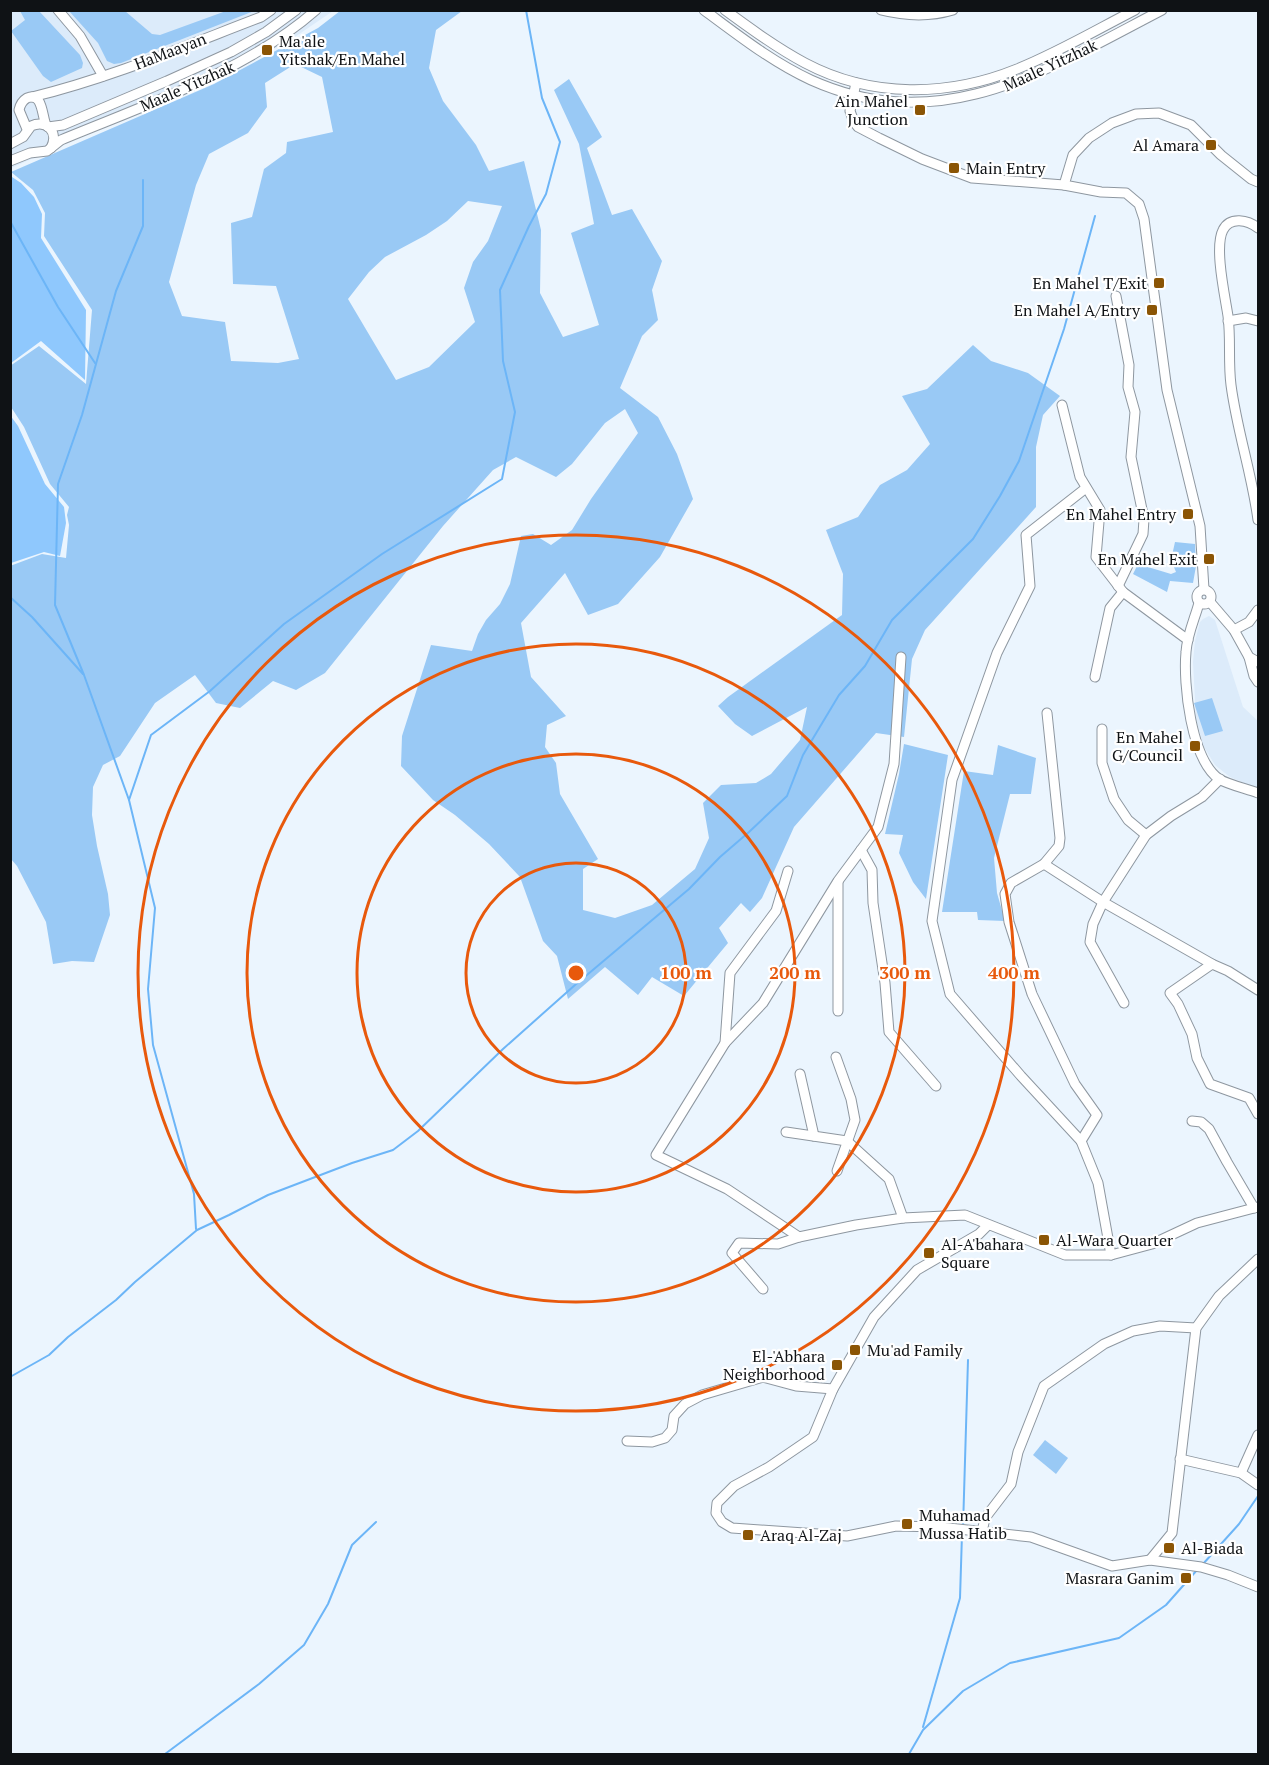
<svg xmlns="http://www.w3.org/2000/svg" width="1269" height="1765" viewBox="0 0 1269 1765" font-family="'PT Serif',serif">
<rect width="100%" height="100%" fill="#ebf5fe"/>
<g fill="#dcebfa">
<polygon points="11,11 333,11 286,43 193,87 11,168"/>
<polygon points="1209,616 1215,620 1243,707 1258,721 1258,789 1230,777 1215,765 1204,747 1196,720 1193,662 1195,641 1200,622 1203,619"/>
</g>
<g fill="#99c9f5" fill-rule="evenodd">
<polygon points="20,11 39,11 80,55 83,63 82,68 51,82 43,76 11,31 25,20"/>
<polygon points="69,11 125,11 152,34 160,35 226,11 254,11 121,63 114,64 107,61 98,43"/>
<path d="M340,11H462L436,30L429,68L443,101L476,145L489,171L524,161L541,230L540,293L563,337L599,325L571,233L594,224L579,144L554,90L569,79L602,137L587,148L612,215L632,209L662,261L652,290L658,320L642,336L620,388L658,417L677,454L693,499L660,557L618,604L588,615L565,573L521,623L531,677L566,716L547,725L545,747L556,763L560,794L598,859L583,869V910L615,918L652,905L695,869L709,838L703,803L721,785L756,783L771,774L800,740L807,707L752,736L735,724L718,706L728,697L842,615L843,574L826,530L858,517L880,485L907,470L930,444L902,396L927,389L973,345L991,361L1028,373L1060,396L1043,415L1036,447V507L925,630L912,659L904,737L876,733L794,827L762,898L750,912L741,903L719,928L728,943L684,996L652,977L638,995L605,967L568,999L557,956L543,941L520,877L489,844L455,815L433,800L401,766L402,736L431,645L472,651L478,634L486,620L500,604L510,584L521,536L533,534L551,545L572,530L591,499L638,433L625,409L605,423L572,464L556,477L516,457L493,470L443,526L325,673L296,690L273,681L240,708L216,703L195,675L155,703L120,756L103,765L93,787L92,815L97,846L108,894L110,915L94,962L72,961L53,964L46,922L17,866L11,859L10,566L42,554L66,558L69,525L67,515L69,507L50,484L24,427L11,407L10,366L39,346L86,384L92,310L44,236L45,213L33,190L11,172L214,84L318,28ZM295,64L322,77L333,132L287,142L286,153L264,169L252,217L231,223L233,284L276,286L299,359L278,363L231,361L225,322L182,316L169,282L196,185L209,154L248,133L267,107L265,83ZM468,201L502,206L488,241L473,262L464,288L475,322L429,367L396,380L348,299L369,272L385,257L426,235L447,221Z"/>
<polygon points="1175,542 1195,544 1196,566 1193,583 1170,581 1167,592 1133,574 1138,564 1171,574 1176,572 1171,560"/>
<polygon points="1212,698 1223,731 1205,736 1194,703"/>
<polygon points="904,744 948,755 926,899 913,882 899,853 903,835 885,834 899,774"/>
<polygon points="998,745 1036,758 1031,794 1010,794 994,858 997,893 1005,921 978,920 977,912 942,912 964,771 993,775"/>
<polygon points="1045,1440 1068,1458 1056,1474 1033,1455"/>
</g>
<g fill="#8fc8fd">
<polygon points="12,177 21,183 34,197 42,214 41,238 86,310 85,380 41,341 11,363 10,178"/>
<polygon points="10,415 18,426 45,484 64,507 66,523 60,556 44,552 11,563"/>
</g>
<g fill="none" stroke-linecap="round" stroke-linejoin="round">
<g stroke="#6cb5f7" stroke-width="2">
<polyline points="10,221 58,307 95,363"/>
<polyline points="10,597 32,617 83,674"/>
<polyline points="129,800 84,675 55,605 58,484 82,415 116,291 143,226 143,180"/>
<polyline points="196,1229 194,1194 153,1045 148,989 155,908 129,800 151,735 210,691 284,624 382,554 502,479 515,412 503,361 500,290 529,226 546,194 560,142 542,98 526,10"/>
<polyline points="10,1377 49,1355 68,1337 116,1300 135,1282 197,1230 229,1215 268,1195 352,1163 393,1150 418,1131 503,1049 575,985 689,889 720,857 749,832 787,796 803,755 839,695 865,666 892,620 973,539 1000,496 1019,461 1064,329 1095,216"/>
<polyline points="963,1528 968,1360"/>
<polyline points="1203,1564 1239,1524 1258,1496"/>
<polyline points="923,1727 960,1598 962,1534"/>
<polyline points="165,1754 259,1684 304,1645 328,1604 352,1545 376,1522"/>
<polyline points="909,1754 923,1730 963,1691 1010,1663 1119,1638 1166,1605 1197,1570"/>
</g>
<g stroke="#8e97a0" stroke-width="11">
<g id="minor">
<polyline points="58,10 80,36 103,76"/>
<path d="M704,10C738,35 772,62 811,80C942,139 1048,69 1162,10"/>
<path d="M725,10C751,29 777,48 805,63C871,98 948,97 1017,69C1057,53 1096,30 1135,10"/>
<path d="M881,10C905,16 930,17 953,10"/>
<polyline points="856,83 850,111 854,122 858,127 879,138 922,159 972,178 1064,185 1101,192 1126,193 1139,204 1144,219 1167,390 1200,526 1204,589"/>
<path d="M32,97C110,78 185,46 261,17L271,10"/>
<polyline points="48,127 63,125 167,81 231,52 266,32 296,10"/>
<path d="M27,129L19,110C20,105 22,101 27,98C43,91 42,117 46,125"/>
<path d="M10,144L23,137L31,126C47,119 59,132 51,148"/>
<path d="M10,161L30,153L47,151L61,140C145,105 247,71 316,10"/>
<polyline points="1064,185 1073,155 1089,138 1112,123 1136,114 1159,113 1191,125 1221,155 1251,179 1258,182"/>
<path d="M1258,228C1248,220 1230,216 1223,230C1214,247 1225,296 1228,316C1231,339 1228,362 1231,385C1237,431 1252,474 1258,520"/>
<polyline points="1116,296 1129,365 1128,387 1135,412 1131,457 1144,519 1143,534 1118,586"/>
<polyline points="1228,321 1246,318 1258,321"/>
<polyline points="1062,405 1080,477 1100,510 1096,557 1123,592 1188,640"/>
<polyline points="1086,488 1026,535 1030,586 997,653 952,780 932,921 950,994 1021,1076 1081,1141 1098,1183 1111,1255"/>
<circle cx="1204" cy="597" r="7"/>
<polyline points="1210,602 1234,630 1249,657 1258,662"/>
<path d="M1199,603C1195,618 1187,635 1186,652C1183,684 1191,759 1219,779C1229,785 1248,789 1258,793"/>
<polyline points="1234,630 1249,622 1258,610"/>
<polyline points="1249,657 1254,676 1258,682"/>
<polyline points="1095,677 1110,608 1123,592"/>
<polyline points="1047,713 1060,838 1059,846 1044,864 1011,883 1005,894 1009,922 1032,994 1075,1084 1097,1115 1081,1141"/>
<polyline points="1102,729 1102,763 1114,799 1128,820 1146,835"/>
<polyline points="861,850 872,870 873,903 885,983 889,1032 936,1086"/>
<polyline points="1044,864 1103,902 1212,964"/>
<polyline points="788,871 776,911 730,973 725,1043 656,1155 727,1189 799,1237"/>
<polyline points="838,882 838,1011"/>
<polyline points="1258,990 1228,971 1212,964 1170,993 1178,1004 1192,1034 1197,1058 1210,1084 1249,1098 1258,1114"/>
<polyline points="1124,1003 1090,942 1093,924 1103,902 1146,835 1171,816 1202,797 1220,779"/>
<polyline points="725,1043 763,1003 838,881 878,827 894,764 901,657"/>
<polyline points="836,1057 851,1099 855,1120 837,1171"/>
<polyline points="800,1074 814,1136"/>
<polyline points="1192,1121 1201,1122 1209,1129 1227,1162 1254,1208"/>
<polyline points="786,1132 847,1141 889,1179 903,1218"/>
<polyline points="988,1225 979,1234 917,1270 874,1317 833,1389 813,1437 769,1467 734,1486 717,1503 716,1513 722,1522 732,1528 847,1536 896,1526 940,1527 1031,1537 1112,1566 1150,1560 1201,1567 1228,1575 1258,1587"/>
<polyline points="763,1289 732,1253 739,1243 778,1244 799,1237 856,1225 903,1218 965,1215 1065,1255 1111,1255 1152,1244 1197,1223 1258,1207"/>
<polyline points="627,1441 652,1442 665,1438 672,1430 674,1416 685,1404 702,1395 763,1377 796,1386 833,1389"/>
<polyline points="1180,1459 1241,1473 1258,1485"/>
<polyline points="1241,1473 1258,1435"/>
<polyline points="982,1532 985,1518 1011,1484 1018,1452 1044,1386 1104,1344 1133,1331 1160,1326 1196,1328"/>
<polyline points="1150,1560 1172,1533 1196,1328 1219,1296 1258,1259"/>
</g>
</g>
<use href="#minor" stroke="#fff" stroke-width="9"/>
</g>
<g fill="none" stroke="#e8590c" stroke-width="3">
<circle cx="576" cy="973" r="110"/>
<circle cx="576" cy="973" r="219"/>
<circle cx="576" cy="973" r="329"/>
<circle cx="576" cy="973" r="438"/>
</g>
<g fill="#8b5505" stroke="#fff" stroke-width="2">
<rect x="261" y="44" width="12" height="12" rx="3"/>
<rect x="914" y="104" width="12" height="12" rx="3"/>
<rect x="1205" y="139" width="12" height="12" rx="3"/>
<rect x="948" y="162" width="12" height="12" rx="3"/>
<rect x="1153" y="277" width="12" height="12" rx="3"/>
<rect x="1146" y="304" width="12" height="12" rx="3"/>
<rect x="1182" y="508" width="12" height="12" rx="3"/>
<rect x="1203" y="553" width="12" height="12" rx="3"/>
<rect x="1189" y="740" width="12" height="12" rx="3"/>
<rect x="1038" y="1234" width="12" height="12" rx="3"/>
<rect x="923" y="1247" width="12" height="12" rx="3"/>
<rect x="849" y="1344" width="12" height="12" rx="3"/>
<rect x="831" y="1359" width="12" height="12" rx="3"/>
<rect x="901" y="1518" width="12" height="12" rx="3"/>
<rect x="742" y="1529" width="12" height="12" rx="3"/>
<rect x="1163" y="1542" width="12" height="12" rx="3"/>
<rect x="1180" y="1572" width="12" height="12" rx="3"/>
</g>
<g text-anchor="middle" stroke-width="4.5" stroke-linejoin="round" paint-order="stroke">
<g font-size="16" fill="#0f1215" stroke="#fff" text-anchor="end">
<text x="279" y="47" text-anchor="start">Ma'ale<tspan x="279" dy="18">Yitshak/En Mahel</tspan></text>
<text x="908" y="107">Ain Mahel<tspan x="908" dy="18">Junction</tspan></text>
<text x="1199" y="151">Al Amara</text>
<text x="966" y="174" text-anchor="start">Main Entry</text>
<text x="1147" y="289">En Mahel T/Exit</text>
<text x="1140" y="316">En Mahel A/Entry</text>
<text x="1176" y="520">En Mahel Entry</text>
<text x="1197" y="565">En Mahel Exit</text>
<text x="1183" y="743">En Mahel<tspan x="1183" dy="18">G/Council</tspan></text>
<text x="1056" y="1246" text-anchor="start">Al-Wara Quarter</text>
<text x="941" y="1250" text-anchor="start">Al-A'bahara<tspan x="941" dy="18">Square</tspan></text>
<text x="867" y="1356" text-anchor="start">Mu'ad Family</text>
<text x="825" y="1362">El-'Abhara<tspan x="825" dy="18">Neighborhood</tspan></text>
<text x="919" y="1521" text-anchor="start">Muhamad<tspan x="919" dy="18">Mussa Hatib</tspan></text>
<text x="760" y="1541" text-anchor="start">Araq Al-Zaj</text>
<text x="1181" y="1554" text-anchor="start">Al-Biada</text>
<text x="1174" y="1584">Masrara Ganim</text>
</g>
<g font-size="16" fill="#0f1215" stroke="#fff">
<text transform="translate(170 51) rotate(-21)" y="6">HaMaayan</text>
<text transform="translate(1050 65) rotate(-25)" y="6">Maale Yitzhak</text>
<text transform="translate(187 86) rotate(-24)" y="6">Maale Yitzhak</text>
</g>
</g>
<circle cx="576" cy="973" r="9" fill="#e8590c" stroke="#fff" stroke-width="3"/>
<g font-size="18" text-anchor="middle" font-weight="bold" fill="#e8590c" stroke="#fff" stroke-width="4.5" stroke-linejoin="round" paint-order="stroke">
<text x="686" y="979">100 m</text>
<text x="795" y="979">200 m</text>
<text x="905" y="979">300 m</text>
<text x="1014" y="979">400 m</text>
</g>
<rect width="1269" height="1765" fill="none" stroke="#0f1215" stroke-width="24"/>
</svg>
